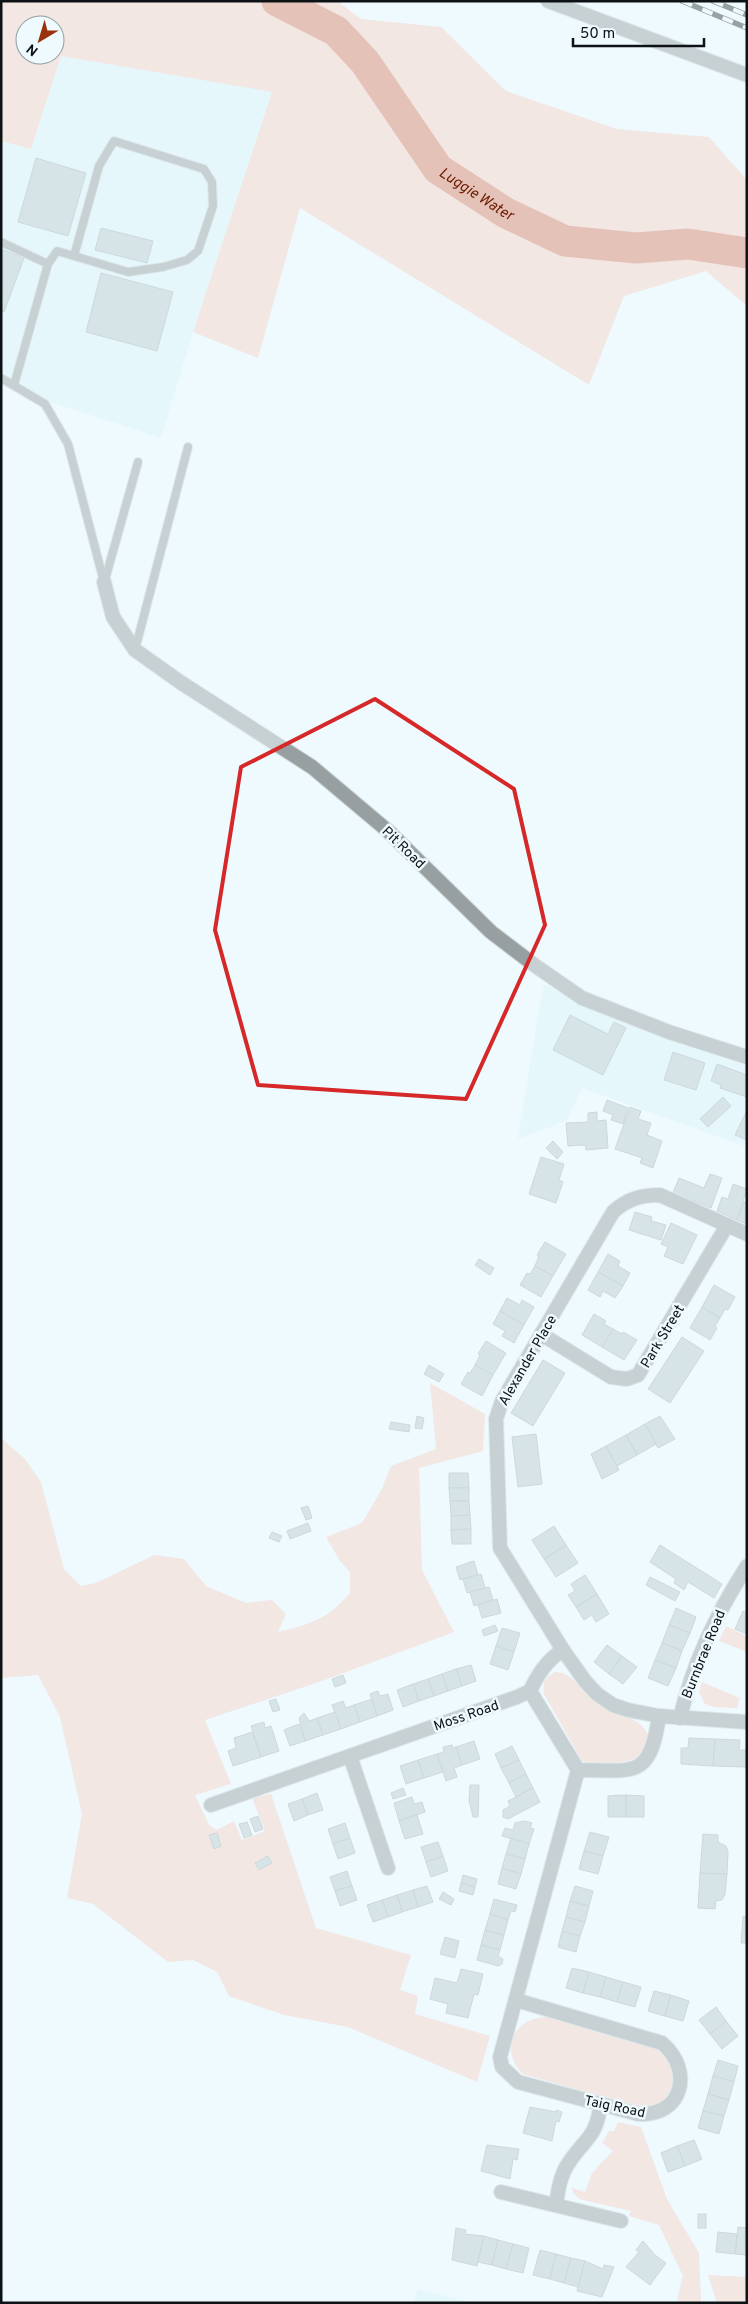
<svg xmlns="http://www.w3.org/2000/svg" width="748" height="2304" viewBox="0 0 748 2304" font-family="Overpass,sans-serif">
<rect width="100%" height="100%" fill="#eefafe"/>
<g fill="#dbf4fb">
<polygon points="61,56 273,92 193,332 161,438 1,386 1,141 31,149"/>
<polygon points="543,984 627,1024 747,1066 747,1147 582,1088 566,1121 518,1139"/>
<polygon points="418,2289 474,2303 413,2303"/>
</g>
<g fill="#f6d0c4" fill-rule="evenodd">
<path d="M1,1H337L361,19L441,27L506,91L617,129L709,137L747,180V306L706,271L624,296L589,385L300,208L258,358L193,332L272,92L61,56L31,149L1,141ZM25,25H55V55H25Z"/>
<path d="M430,1383L485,1414L483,1451L419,1468L422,1570L454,1632L322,1681L205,1720L231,1784L195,1795L209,1825L217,1830L234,1821L242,1840L265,1831L252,1798L271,1794L316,1928L411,1955L400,1990L418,1996L415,2014L490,2036L477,2082L348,2027L284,2015L229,1996L217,1972L193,1960L168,1962L93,1904L67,1898L82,1814L60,1717L38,1675L1,1678V1438L24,1458L41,1482L64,1569L81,1586L96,1583L154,1555L184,1559L206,1586L246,1603L272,1600L286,1614L278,1632C311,1624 328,1619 350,1593V1572L340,1561L326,1537L362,1523L382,1489L391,1466L436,1449Z"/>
<polygon points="726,1626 747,1636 747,1652 719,1641"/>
<path d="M555,1672C573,1672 584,1693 598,1703C614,1715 638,1715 647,1733C651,1760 626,1763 606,1763C598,1762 590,1763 582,1761L544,1694C542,1683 545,1677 555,1672Z"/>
<polygon points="702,1682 740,1698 737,1708 713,1707 705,1704 699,1692"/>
<path d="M549,2017L660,2049C678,2063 680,2094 657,2106C651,2108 643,2107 637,2107L523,2074C498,2049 514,2016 549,2017Z"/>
<polygon points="618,2122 641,2127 667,2199 699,2253 701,2303 684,2303 677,2300 683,2276 659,2225 629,2216 631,2211 579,2199 573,2192 572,2188 585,2192 592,2173 613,2151 602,2143 609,2131 614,2131"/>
<polygon points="708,2275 747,2277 747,2303 717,2303"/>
</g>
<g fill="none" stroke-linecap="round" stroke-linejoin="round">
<path stroke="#d97e63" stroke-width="31" id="s1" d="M277,1L336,31L365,62L438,169L506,213L565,241L636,248L688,244L747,253"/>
</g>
<g fill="#bac9cd" stroke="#a1afb3">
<polygon points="36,158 86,173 68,236 18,222"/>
<polygon points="101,228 153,241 147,263 95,250"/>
<polygon points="1,249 24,258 4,312 1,311"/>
<polygon points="101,273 173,292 157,351 86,332"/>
<polygon points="570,1015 608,1034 614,1022 626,1028 603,1075 553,1050"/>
<polygon points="673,1052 705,1063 696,1090 664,1080"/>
<polygon points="717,1064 747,1075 747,1097 720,1088 721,1085 711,1081"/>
<polygon points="723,1097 731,1106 708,1127 700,1119"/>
<polygon points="607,1100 628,1108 623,1124 611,1120 613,1115 603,1111"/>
<polygon points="630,1107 641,1111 638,1119 651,1123 647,1135 662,1141 653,1168 640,1163 642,1158 615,1149"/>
<polygon points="747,1110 747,1140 735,1135"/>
<polygon points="597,1112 597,1121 606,1120 608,1148 586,1150 585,1145 568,1146 566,1123 588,1122 588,1113"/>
<polygon points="553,1141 563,1152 557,1159 546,1148"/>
<polygon points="541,1157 564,1164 559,1180 563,1182 556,1203 529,1194"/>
<polygon points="710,1174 722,1178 711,1208 673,1193 679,1178 704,1188"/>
<polygon points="733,1184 747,1189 737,1220 717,1211 722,1197 728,1199"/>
<polygon points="744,1202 747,1203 747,1224 737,1220"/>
<polygon points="635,1212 652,1217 651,1221 666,1225 661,1240 629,1230"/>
<polygon points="671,1223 697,1235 683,1264 664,1256 668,1247 661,1244"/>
<polygon points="545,1242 566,1254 553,1276 535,1266 539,1256 537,1255"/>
<polygon points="608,1254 620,1261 618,1266 630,1273 623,1286 598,1272"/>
<polygon points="479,1259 494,1268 490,1275 475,1265"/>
<polygon points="535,1266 553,1276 541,1297 520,1285 527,1273 530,1274"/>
<polygon points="598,1272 623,1286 615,1298 603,1291 600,1297 588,1290"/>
<polygon points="714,1285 735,1297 728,1310 725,1309 720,1318 702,1307"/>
<polygon points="507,1298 520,1305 522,1300 534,1307 524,1325 500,1311"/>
<polygon points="702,1307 720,1318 715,1326 717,1328 710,1340 690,1328"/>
<polygon points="500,1311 524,1325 514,1343 502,1336 505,1331 493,1324"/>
<polygon points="594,1314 606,1321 604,1324 613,1329 602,1347 582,1335"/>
<polygon points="613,1329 622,1334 623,1332 637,1340 624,1360 602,1347"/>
<polygon points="682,1337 704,1351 670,1403 648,1389"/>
<polygon points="486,1341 506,1353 493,1375 475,1365 480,1355 478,1354"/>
<polygon points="543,1360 565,1373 533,1426 511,1413"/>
<polygon points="429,1365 444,1374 439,1382 424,1374"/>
<polygon points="475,1365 493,1375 482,1396 461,1384 468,1372 470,1373"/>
<polygon points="417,1416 424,1418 422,1429 415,1428"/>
<polygon points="660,1416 675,1439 658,1448 645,1424"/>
<polygon points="391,1422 410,1425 409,1432 389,1429"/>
<polygon points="645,1424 656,1444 637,1455 626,1435"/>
<polygon points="536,1434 542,1484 518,1487 512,1437"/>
<polygon points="626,1435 637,1455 617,1466 606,1446"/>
<polygon points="606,1446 619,1470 602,1479 591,1454"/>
<polygon points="449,1473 468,1473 469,1488 449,1488"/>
<polygon points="449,1488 469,1488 469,1501 450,1501"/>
<polygon points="450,1501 469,1501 470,1515 451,1516"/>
<polygon points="308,1506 312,1518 306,1520 301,1508"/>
<polygon points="470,1515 471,1529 451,1530 451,1516"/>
<polygon points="308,1523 311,1531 290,1539 287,1531"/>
<polygon points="554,1526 566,1545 544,1559 532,1540"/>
<polygon points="471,1529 471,1544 452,1544 451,1530"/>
<polygon points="272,1532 282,1536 279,1542 269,1538"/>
<polygon points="566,1545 578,1563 556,1577 544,1559"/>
<polygon points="660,1545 722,1584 714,1598 688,1582 684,1590 674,1583 676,1579 650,1562"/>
<polygon points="474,1561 478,1575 460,1580 456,1567"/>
<polygon points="481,1574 485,1588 467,1593 463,1579"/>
<polygon points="585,1575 597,1594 576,1607 568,1595 575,1591 571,1584"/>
<polygon points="650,1577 680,1592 675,1601 646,1585"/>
<polygon points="489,1587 493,1600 474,1606 470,1592"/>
<polygon points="597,1594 609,1614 596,1622 592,1615 584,1620 576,1607"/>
<polygon points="497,1599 501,1613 482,1618 478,1605"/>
<polygon points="676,1608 696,1617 690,1633 669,1625"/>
<polygon points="743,1611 747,1613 747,1634 735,1629"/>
<polygon points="495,1625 498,1631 484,1636 482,1630"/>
<polygon points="669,1625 690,1633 682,1651 662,1643"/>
<polygon points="502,1628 520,1633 514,1652 496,1646"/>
<polygon points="662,1643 682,1651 676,1668 655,1660"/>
<polygon points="607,1645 622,1656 609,1674 594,1662"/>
<polygon points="496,1646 514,1652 508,1670 490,1664"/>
<polygon points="622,1656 637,1667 623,1684 609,1674"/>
<polygon points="655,1660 676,1668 668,1686 648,1678"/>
<polygon points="471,1665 476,1681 462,1686 456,1669"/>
<polygon points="456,1669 462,1686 448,1691 442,1674"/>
<polygon points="442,1674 448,1691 434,1696 428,1679"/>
<polygon points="343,1675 346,1683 335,1687 332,1679"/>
<polygon points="428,1679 434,1696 419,1701 413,1684"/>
<polygon points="413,1684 419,1701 403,1707 397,1690"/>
<polygon points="378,1691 380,1696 388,1694 393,1710 377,1716 370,1694"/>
<polygon points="276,1699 280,1710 273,1712 269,1701"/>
<polygon points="372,1699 377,1716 360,1722 354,1705"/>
<polygon points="343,1701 346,1708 354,1705 360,1722 341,1729 332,1705"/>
<polygon points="335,1712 341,1729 323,1735 317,1718"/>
<polygon points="304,1713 309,1721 317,1718 323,1735 305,1741 299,1718"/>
<polygon points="264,1722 265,1728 271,1726 279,1751 261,1757 251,1726"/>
<polygon points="299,1724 305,1741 290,1746 284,1730"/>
<polygon points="252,1732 261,1757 233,1766 228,1751 236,1748 234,1738"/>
<polygon points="689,1738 715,1739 713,1766 681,1764 681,1748 688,1748"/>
<polygon points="715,1739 740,1740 739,1750 746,1750 746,1767 713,1766"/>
<polygon points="474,1741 480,1759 462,1765 456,1747"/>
<polygon points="452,1745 453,1748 456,1747 462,1765 454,1768 457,1777 446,1781 437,1754 444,1752 443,1747"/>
<polygon points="512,1746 519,1760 501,1768 495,1754"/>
<polygon points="437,1754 443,1772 424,1778 418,1760"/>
<polygon points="418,1760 424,1778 406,1784 400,1766"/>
<polygon points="519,1760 526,1774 509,1783 501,1768"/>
<polygon points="526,1774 533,1788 516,1797 509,1783"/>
<polygon points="470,1785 479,1785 478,1817 473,1817 469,1800"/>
<polygon points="403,1788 406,1795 393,1799 391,1793"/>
<polygon points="533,1788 540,1802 508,1819 503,1817 503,1810 510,1806 508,1801"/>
<polygon points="317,1793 323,1810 308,1815 302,1799"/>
<polygon points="626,1795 626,1817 608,1817 608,1796"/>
<polygon points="626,1795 644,1796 644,1817 626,1817"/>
<polygon points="412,1797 414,1804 422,1802 425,1812 399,1821 394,1803"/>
<polygon points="302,1799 308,1815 294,1821 288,1804"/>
<polygon points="417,1815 423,1834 405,1839 399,1821"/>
<polygon points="258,1816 263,1829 255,1832 250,1819"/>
<polygon points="524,1821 532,1823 530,1828 534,1829 529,1844 502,1836 505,1828 513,1830 515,1823"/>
<polygon points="247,1822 252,1835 244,1838 239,1824"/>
<polygon points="345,1823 350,1838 333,1844 328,1829"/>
<polygon points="590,1832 609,1837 603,1856 584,1851"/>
<polygon points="217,1833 221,1846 214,1849 209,1835"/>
<polygon points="703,1834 718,1835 718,1842 726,1846 728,1852 727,1874 700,1873"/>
<polygon points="350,1838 355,1853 338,1859 333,1844"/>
<polygon points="511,1838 529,1844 525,1859 506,1854"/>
<polygon points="438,1842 443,1856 426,1862 421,1847"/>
<polygon points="584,1851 603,1856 598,1874 579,1869"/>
<polygon points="506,1854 525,1859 521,1874 502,1868"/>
<polygon points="268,1856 272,1863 259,1870 255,1863"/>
<polygon points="443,1856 448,1871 431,1877 426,1862"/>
<polygon points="502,1868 521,1874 516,1889 498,1884"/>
<polygon points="347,1871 352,1886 335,1891 330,1877"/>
<polygon points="700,1873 727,1874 725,1894 722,1900 716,1901 715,1909 698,1908"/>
<polygon points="463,1875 477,1879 475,1887 461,1883"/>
<polygon points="461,1883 475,1887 473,1895 459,1891"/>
<polygon points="352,1886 357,1900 340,1906 335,1891"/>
<polygon points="427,1886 433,1902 418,1907 413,1890"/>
<polygon points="575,1886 593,1891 589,1906 570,1901"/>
<polygon points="413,1890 418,1907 402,1912 397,1895"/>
<polygon points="443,1892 454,1899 451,1905 439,1899"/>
<polygon points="397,1895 402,1912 388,1917 382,1900"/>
<polygon points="494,1899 517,1905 515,1912 511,1911 508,1920 490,1914"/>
<polygon points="382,1900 388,1917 373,1922 367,1905"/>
<polygon points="570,1901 589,1906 585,1922 566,1917"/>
<polygon points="490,1914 508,1920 504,1935 485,1930"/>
<polygon points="743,1916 747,1917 747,1943 741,1943"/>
<polygon points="566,1917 585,1922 580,1936 562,1931"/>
<polygon points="485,1930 504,1935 500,1950 481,1945"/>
<polygon points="562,1931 580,1936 576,1952 558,1947"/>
<polygon points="445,1937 459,1941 455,1958 440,1954"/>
<polygon points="481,1945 500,1950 498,1956 503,1959 502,1964 498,1966 477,1960"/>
<polygon points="572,1968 589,1972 583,1993 566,1988"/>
<polygon points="461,1969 483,1974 478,1995 474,1994 468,2018 446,2013 448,2004 430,1999 435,1978 457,1983"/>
<polygon points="589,1972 606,1977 600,1997 583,1993"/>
<polygon points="606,1977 623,1982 617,2002 600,1997"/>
<polygon points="623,1982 641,1987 635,2007 617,2002"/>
<polygon points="654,1991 671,1995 665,2016 648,2011"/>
<polygon points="671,1995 689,2001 683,2021 665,2016"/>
<polygon points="716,2007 726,2021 710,2034 699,2020"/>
<polygon points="726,2021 738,2036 722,2049 710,2034"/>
<polygon points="718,2060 738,2066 734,2082 713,2076"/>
<polygon points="713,2076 734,2082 729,2100 708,2094"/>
<polygon points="708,2094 729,2100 724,2116 703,2111"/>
<polygon points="530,2107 556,2112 556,2110 562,2112 559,2122 556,2121 552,2141 523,2133"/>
<polygon points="703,2111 724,2116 719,2134 698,2128"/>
<polygon points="694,2140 702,2159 685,2166 677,2146"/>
<polygon points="487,2145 519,2149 517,2160 513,2159 510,2179 481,2171"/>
<polygon points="677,2146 685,2166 668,2172 661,2153"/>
<rect x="698" y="2214" width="8" height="14"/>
<polygon points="738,2227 747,2228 747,2255 735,2254"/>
<polygon points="456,2228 466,2230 465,2234 484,2236 477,2266 452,2260"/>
<polygon points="718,2232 737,2234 735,2254 716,2252"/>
<polygon points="484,2236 498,2240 492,2265 478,2262"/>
<polygon points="498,2240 513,2244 506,2269 492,2265"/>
<polygon points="643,2241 655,2255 666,2263 650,2285 626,2267 639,2252 636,2250"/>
<polygon points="513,2244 529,2248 523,2273 506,2269"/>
<polygon points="540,2250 556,2254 550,2279 533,2275"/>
<polygon points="556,2254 571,2258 564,2283 550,2279"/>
<polygon points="571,2258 585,2261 578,2287 564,2283"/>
<polygon points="585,2261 603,2269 604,2265 614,2267 602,2297 577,2291"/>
</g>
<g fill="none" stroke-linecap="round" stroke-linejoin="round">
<g stroke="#cad5d9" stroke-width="10">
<g id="service">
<polyline points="1,242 48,264"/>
<polyline points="1,378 45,404 68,444 104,582"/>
<polyline points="14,385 48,264 57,251 74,256 99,166 114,141 204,169 212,182 213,206 198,251 187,260 163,267 128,272 74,256"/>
<polyline points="105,580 138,462"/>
<polyline points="135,650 188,447"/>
</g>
</g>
<g stroke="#cad5d9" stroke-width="16">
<g id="minor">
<polyline points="548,1 747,75"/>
<polyline points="104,582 113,617 135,650 180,682 312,767 388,831 491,932 537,967 582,998 669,1032 747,1057"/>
<path d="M747,1234L660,1195C641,1195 627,1199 613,1212L502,1401L496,1419L500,1548L563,1650L585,1681L597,1694L613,1705L628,1710L659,1716L747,1722"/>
<polyline points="541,1334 611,1377 627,1379 638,1375 726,1227"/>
<path d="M680,1718C693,1662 716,1614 747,1566"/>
<polyline points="350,1756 388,1868"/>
<path d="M578,1770C634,1770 650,1780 659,1716"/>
<path d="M211,1805L517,1697L530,1691C538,1674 547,1660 563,1650"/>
<path d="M516,2000L662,2043C694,2070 683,2117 638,2114L518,2082L502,2067L500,2057L578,1770L530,1691"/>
<polyline points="501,2192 621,2221"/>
<path d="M556,2205C558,2191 560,2176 568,2164C585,2137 595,2141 601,2104"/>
</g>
</g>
<use href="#service" stroke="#989fa0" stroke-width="8"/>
<use href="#minor" stroke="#989fa0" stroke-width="14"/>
<g stroke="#303638" stroke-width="5.5">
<g id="rail">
<polyline points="682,1 747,28"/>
<polyline points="713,1 747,15"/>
</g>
</g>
<use href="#rail" stroke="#eefafe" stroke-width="4" stroke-dasharray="11" stroke-linecap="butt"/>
</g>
<path d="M0 0H748V2304H0ZM375,699L514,789L545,925L466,1099L258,1085L215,930L241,767Z" fill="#eefafe" fill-opacity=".55" fill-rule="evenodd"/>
<path fill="none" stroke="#d62828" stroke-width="4" stroke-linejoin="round" d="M375,699L514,789L545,925L466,1099L258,1085L215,930L241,767Z"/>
<g text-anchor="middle" stroke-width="5" stroke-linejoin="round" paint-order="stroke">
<g font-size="14" fill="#0d1214" stroke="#eefafe">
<text transform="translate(404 847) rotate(44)" y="5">Pit Road</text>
<text transform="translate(662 1336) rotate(-59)" y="5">Park Street</text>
<text transform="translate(527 1360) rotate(-60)" y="5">Alexander Place</text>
<text transform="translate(703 1654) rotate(-68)" y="5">Burnbrae Road</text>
<text transform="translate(466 1715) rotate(-19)" y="5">Moss Road</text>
<text transform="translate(615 2106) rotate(12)" y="5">Taig Road</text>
</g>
<g font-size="15" font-style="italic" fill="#6c1c00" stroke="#eefafe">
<text dy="5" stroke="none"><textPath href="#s1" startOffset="284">Luggie Water</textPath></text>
</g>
</g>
<rect width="748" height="2304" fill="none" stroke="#0d1214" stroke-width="5"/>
<g transform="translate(40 40) rotate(218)"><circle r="24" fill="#eefafe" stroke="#949da0"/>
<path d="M0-4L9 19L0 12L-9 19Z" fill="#99330d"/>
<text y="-8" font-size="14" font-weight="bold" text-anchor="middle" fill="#0d1214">N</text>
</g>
<path d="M573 38v8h131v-8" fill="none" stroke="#0d1214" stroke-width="2.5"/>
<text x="580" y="38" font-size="15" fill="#0d1214" stroke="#eefafe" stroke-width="4" paint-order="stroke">50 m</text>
</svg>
